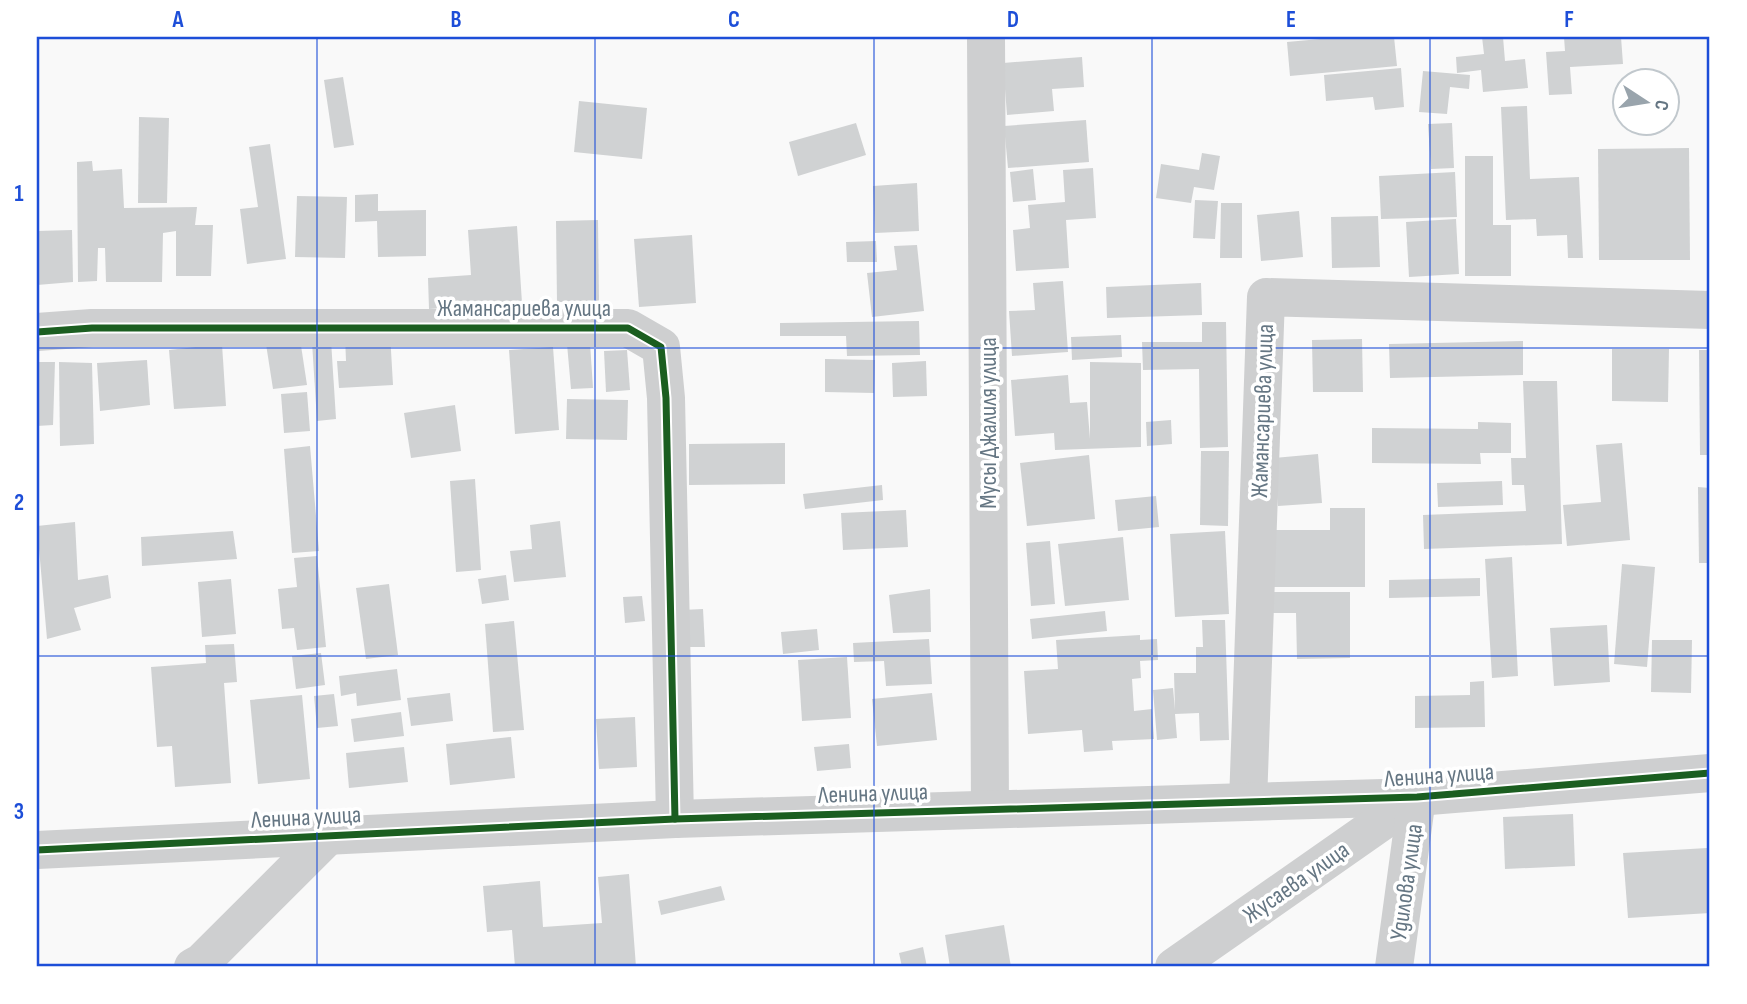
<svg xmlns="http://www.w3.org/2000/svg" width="1747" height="1004" viewBox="0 0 1747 1004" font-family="'Sofia Sans Condensed',sans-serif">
<rect width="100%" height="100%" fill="#f9f9f9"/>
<g fill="#d0d2d3">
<polygon points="1342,37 1394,37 1397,66 1290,76 1287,42"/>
<polygon points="1482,37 1503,37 1505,61 1525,59 1528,88 1483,92 1481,70 1457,73 1456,57 1484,54"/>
<polygon points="1564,37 1621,37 1623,64 1570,67 1572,94 1549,95 1546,52 1565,51"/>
<polygon points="1082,57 1084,87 1052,89 1054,111 1007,115 1003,63"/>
<polygon points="1401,68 1404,107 1375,110 1373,97 1326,101 1324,75"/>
<polygon points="1423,71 1470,75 1469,89 1450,87 1447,114 1419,112"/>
<polygon points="343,77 354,145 334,148 324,80"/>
<polygon points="579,101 647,108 642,159 574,152"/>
<polygon points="1527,106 1530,179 1579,177 1583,258 1568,258 1567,235 1537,236 1536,219 1506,220 1501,107"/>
<polygon points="139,117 169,118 167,203 138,203"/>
<polygon points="1086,120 1089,162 1008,168 1004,126"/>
<polygon points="856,123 866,155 798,176 789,142"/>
<polygon points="1452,123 1454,168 1431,169 1428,124"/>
<polygon points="270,144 286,259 247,264 240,209 258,207 249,147"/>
<polygon points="1689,148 1690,260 1599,260 1598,149"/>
<polygon points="1202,153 1220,156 1214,190 1194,187 1191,203 1156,198 1161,164 1199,170"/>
<polygon points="1465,156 1493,156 1493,225 1511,225 1511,276 1465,276"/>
<polygon points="92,161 93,171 122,169 124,208 197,207 195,225 213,225 211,276 176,276 176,231 163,233 162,282 106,282 105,248 98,248 97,281 78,282 77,162"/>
<polygon points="1093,168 1096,218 1066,220 1069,268 1016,271 1013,230 1030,228 1028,205 1065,202 1063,170"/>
<polygon points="1033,169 1036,200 1013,202 1010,172"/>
<polygon points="1455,172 1457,217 1381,219 1379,176"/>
<polygon points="917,183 919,231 875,233 873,186"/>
<polygon points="378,194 378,211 426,210 426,256 378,257 377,221 355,222 355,195"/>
<polygon points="297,196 347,197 345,258 295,257"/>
<polygon points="1195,200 1218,201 1215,239 1193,238"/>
<polygon points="1221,203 1242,203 1242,258 1220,258"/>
<polygon points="1299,211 1303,257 1261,261 1257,215"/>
<polygon points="1378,216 1380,267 1332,268 1331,217"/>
<polygon points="1456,219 1459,274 1409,277 1406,222"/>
<polygon points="598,220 599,302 557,302 556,221"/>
<polygon points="517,226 522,303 429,309 428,278 471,275 468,230"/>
<polygon points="72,230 73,282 37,285 37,231"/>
<polygon points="692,235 696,303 639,307 634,239"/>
<polygon points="876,241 877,262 847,262 846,242"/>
<polygon points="917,245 924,311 872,317 867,273 897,270 894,246"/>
<polygon points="1063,281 1068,352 1012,356 1009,311 1035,310 1033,283"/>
<polygon points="1201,283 1202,315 1107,318 1106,287"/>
<polygon points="919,321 920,355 847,356 846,336 780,336 780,323"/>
<polygon points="1202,322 1226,322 1228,447 1200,448 1199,369 1143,370 1142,342 1202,342"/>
<polygon points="390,333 393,385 339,388 337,361 346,361 345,336"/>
<polygon points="1121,335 1122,357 1072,360 1071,337"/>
<polygon points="300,339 307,385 273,389 266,344"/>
<polygon points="1362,339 1363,392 1313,392 1312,340"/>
<polygon points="331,340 336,419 317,421 312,342"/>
<polygon points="1523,341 1523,375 1390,378 1389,344"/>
<polygon points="590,343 593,388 571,389 567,344"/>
<polygon points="222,344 226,406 174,409 169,350"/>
<polygon points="553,347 559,430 515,434 509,350"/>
<polygon points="1612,349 1669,349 1668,402 1612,401"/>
<polygon points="627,350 630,390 606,392 604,351"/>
<polygon points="1699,350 1710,350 1710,455 1700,455"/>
<polygon points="825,359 875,360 874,393 825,392"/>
<polygon points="147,360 150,405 100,411 97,363"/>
<polygon points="926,361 927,396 893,397 892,363"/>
<polygon points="37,362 55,362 53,425 37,426"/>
<polygon points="59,362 92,363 94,444 60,446"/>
<polygon points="1090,362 1141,363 1141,447 1055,450 1054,433 1015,436 1011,380 1068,375 1070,403 1087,402 1090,439"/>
<polygon points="1523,381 1557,381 1562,544 1424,549 1423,515 1526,511 1524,485 1512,485 1511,458 1526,458"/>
<polygon points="307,392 310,431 284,433 281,394"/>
<polygon points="567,399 628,400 627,440 566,439"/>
<polygon points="455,405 461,451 411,458 404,413"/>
<polygon points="1171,420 1172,444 1147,446 1146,422"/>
<polygon points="1478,422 1511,423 1511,453 1480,453 1481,464 1372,463 1372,428 1478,429"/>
<polygon points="785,443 785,484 689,485 689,444"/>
<polygon points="1622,443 1630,540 1567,546 1563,505 1601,502 1596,445"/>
<polygon points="310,446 319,551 292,553 284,449"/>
<polygon points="1201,451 1229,451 1228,526 1200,525"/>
<polygon points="1318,454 1322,503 1278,506 1274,458"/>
<polygon points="1089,455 1095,519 1027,526 1020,463"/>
<polygon points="475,479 481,570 456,572 450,481"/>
<polygon points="1502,481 1503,505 1438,507 1437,483"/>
<polygon points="882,485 883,500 805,509 803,494"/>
<polygon points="1698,487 1710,488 1710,563 1699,563"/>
<polygon points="1156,496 1159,527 1118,531 1115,500"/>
<polygon points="1330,508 1365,508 1365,587 1271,587 1271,530 1330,530"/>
<polygon points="906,510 908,547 843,550 841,513"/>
<polygon points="560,521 566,577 514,582 510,551 532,549 530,525"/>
<polygon points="75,522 78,580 108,575 111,598 74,608 81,630 47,639 37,526"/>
<polygon points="233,531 237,559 142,566 141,537"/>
<polygon points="1225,531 1229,614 1175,617 1170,534"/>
<polygon points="1123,537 1129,600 1065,606 1058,544"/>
<polygon points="1050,541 1055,604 1031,606 1026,543"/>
<polygon points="317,556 326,647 297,650 294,628 282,629 278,589 297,587 294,558"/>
<polygon points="1512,557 1518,676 1492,678 1485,559"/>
<polygon points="1622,564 1655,567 1647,667 1614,664"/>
<polygon points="506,575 509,600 482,604 478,579"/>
<polygon points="1480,578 1480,596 1389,598 1389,580"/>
<polygon points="231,579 236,634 202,637 198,582"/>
<polygon points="389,584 398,655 366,659 356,588"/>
<polygon points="930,589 931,632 893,633 889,595"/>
<polygon points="1273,592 1350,592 1350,658 1297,659 1296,613 1273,613"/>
<polygon points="642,596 645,621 625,623 623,597"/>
<polygon points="703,609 705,647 683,647 682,610"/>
<polygon points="1105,611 1107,631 1032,639 1030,619"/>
<polygon points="1202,620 1225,620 1229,740 1200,741 1199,713 1175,714 1177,738 1157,740 1153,690 1173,688 1175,710 1174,673 1196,673 1196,647 1203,647"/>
<polygon points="514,621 524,730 493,732 485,624"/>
<polygon points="1607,625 1610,682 1554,686 1550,628"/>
<polygon points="817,629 819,650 783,654 781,632"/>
<polygon points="1140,635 1140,640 1157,639 1158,660 1140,661 1141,678 1132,679 1134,711 1152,709 1154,739 1112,741 1113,750 1084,752 1082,730 1028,734 1024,671 1058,669 1056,640"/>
<polygon points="929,639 932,684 886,686 884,661 854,662 853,643"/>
<polygon points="1652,640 1692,640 1691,693 1651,692"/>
<polygon points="234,644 237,682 224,683 231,783 175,787 172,746 157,747 151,667 206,663 205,645"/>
<polygon points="321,653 325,685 296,689 292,656"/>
<polygon points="847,657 851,718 802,721 798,660"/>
<polygon points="397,669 401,700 357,706 356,693 341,696 339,676"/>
<polygon points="1484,681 1485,727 1415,728 1415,696 1470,695 1470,682"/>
<polygon points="450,693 453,721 411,726 407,698"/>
<polygon points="932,693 937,740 877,746 872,699"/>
<polygon points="334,694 338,726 317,728 314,696"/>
<polygon points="302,695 310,779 258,784 250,700"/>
<polygon points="401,712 404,736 354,742 351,719"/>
<polygon points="635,717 637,767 599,769 596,719"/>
<polygon points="511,737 515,778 450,785 446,744"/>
<polygon points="849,744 851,768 817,771 814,747"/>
<polygon points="404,747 408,782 349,788 346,753"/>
<polygon points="1573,814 1575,866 1505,869 1503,817"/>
<polygon points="1707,848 1710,913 1628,918 1623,853"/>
<polygon points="629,874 636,967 515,967 512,930 487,932 483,886 540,881 543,927 602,923 598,877"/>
<polygon points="721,886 725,900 661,915 658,901"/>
<polygon points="1004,925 1011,967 950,967 945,935"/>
<polygon points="923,947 927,967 902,967 899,953"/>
</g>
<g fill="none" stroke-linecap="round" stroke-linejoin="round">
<g stroke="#cecfd0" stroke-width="38">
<polyline points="986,37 990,809"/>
<polyline points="37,332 92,328 628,328 661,347 666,398 675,819"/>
<polyline points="1248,802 1266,297 1710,310"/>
<polyline points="37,850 675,819 1417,797 1710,773"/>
<polyline points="193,967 202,962 328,836"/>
<polyline points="1174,967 1417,797"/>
<polyline points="1394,967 1417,797"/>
</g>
<g stroke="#fff" stroke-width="11">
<g id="cycleway">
<polyline points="37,332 92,328 628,328 661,347 666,398 675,819"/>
<polyline points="37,850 675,819 1417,797 1710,773"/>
</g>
</g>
<use href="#cycleway" stroke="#1b5e20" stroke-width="7"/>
</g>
<path fill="none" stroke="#1d4ed8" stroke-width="2" stroke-opacity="0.55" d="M317,37V967M595,37V967M874,37V967M1152,37V967M1430,37V967M37,348H1710M37,656H1710"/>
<g text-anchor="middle" stroke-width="7" stroke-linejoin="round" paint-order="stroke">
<g font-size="24" fill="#657683" stroke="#fff">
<text x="524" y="316">Жамансариева улица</text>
<text transform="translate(1262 411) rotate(-88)" y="8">Жамансариева улица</text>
<text transform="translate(988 423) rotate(-90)" y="8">Мусы Джалиля улица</text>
<text transform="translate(1439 775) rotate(-4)" y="8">Ленина улица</text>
<text transform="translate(873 793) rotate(-2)" y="8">Ленина улица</text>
<text transform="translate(306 817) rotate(-3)" y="8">Ленина улица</text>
<text transform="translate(1296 882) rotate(-35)" y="8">Жусаева улица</text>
<text transform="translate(1406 882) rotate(-82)" y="8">Удилова улица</text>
</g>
</g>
<rect width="1747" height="1004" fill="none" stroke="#ffffff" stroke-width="77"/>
<g transform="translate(1646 102) rotate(102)"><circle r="33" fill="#ffffff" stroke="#c1c8cd" stroke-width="2"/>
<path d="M0-5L12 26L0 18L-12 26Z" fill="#99a4ac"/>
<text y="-10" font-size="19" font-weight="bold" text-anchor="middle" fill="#657683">С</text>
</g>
<rect x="38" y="38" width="1670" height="927" fill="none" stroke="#1d4ed8" stroke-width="2.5"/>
<g font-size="23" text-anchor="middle" font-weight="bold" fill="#1d4ed8">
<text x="178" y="27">A</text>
<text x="456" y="27">B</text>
<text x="734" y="27">C</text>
<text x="1013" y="27">D</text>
<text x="1291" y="27">E</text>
<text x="1569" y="27">F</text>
<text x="19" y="201">1</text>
<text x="19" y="510">2</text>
<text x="19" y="819">3</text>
</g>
</svg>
